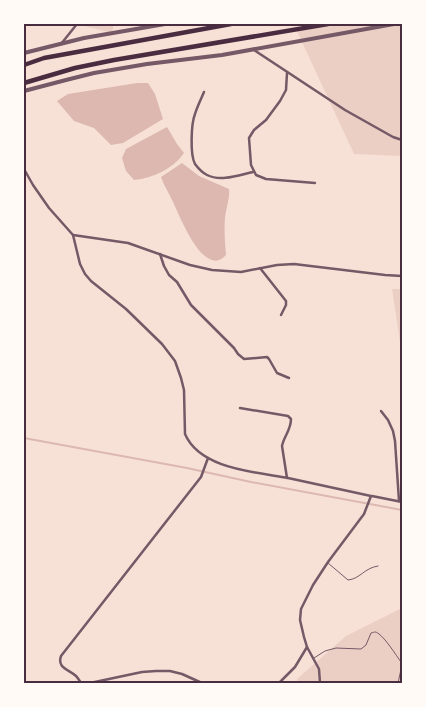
<svg xmlns="http://www.w3.org/2000/svg" width="426" height="707" viewBox="0 0 426 707" font-family="Jost,sans-serif">
<rect width="100%" height="100%" fill="#f7e1d7"/>
<g fill="#ebcfc5">
<polygon points="77,24 114,24 112,33"/>
<polygon points="348,24 402,24 402,156 354,154 296,29"/>
<polygon points="392,289 402,289 402,355"/>
<polygon points="402,608 402,683 298,683 297,679 346,636"/>
</g>
<g fill="#dcb8b0">
<polygon points="137,83 148,83 155,94 163,119 123,143 111,145 94,128 74,121 57,101 68,94"/>
<path d="M167,127L177,144L184,153C173,169 153,178 134,180L126,171L122,158L126,149Z"/>
<path d="M182,163L199,176L229,189C230,199 226,208 225,218C224,231 225,243 226,255C222,259 218,262 212,260C195,255 180,217 173,202C169,193 164,186 161,177Z"/>
</g>
<g fill="none" stroke-linecap="round" stroke-linejoin="round">
<polyline stroke="#dcb8b0" stroke-width="2" points="24,438 187,468 251,482 402,510"/>
<g stroke="#755966" stroke-width="1">
<path d="M328,563L348,580C360,579 364,568 378,566"/>
<path d="M314,658L325,651L336,648L361,649L366,645L371,633C375,632 375,631 379,634C385,638 396,655 401,662L402,665L398,683"/>
</g>
<g stroke="#755966" stroke-width="2.5">
<polyline points="61,44 77,24"/>
<polyline points="254,50 345,110 393,137 402,140"/>
<polyline points="287,73 286,90 280,101 266,120 254,130 249,138 251,165 256,175 266,179 315,183"/>
<path d="M204,92C201,99 197,107 195,114C191,124 190,155 195,164C198,168 203,173 207,175C221,182 239,175 253,172"/>
<path d="M24,169L33,185L49,208L73,235L80,264L85,274L91,281L126,309L162,344L175,361L181,378L184,390L185,434C200,469 255,472 288,478C316,484 343,490 371,496L364,514L328,562L313,585L301,609L300,620L304,637L307,647L319,669L320,683"/>
<polyline points="73,235 128,243 190,265 212,270 241,272 277,265 294,264 385,275 402,276"/>
<polyline points="160,254 164,266 169,275 177,282 191,305 234,348 238,354 244,359 267,357 269,359 277,373 289,378"/>
<polyline points="260,268 286,301 286,305 281,315"/>
<path d="M240,408L288,416L291,419C291,430 284,436 282,446L287,478"/>
<polyline points="381,411 388,420 393,431 395,441 399,501"/>
<polyline points="372,496 402,502"/>
<path d="M81,683C79,680 78,678 76,676C68,669 57,668 61,656L201,477L208,458"/>
<polyline points="90,683 142,672 156,671 170,671 182,674 202,683"/>
<polyline points="279,683 295,667 307,647"/>
</g>
<g stroke="#755966" stroke-width="4">
<polyline points="24,53 84,38 165,24"/>
<polyline points="24,91 66,80 94,73 147,64 222,55 394,24"/>
</g>
<g stroke="#4a2c40" stroke-width="4.5">
<polyline points="24,65 44,58 231,24"/>
<polyline points="24,83 75,68 114,60 328,24"/>
</g>
</g>
<rect width="426" height="707" fill="none" stroke="#fffaf5" stroke-width="50"/>
<rect x="25" y="25" width="376" height="657" fill="none" stroke="#4a2c40" stroke-width="2"/>
</svg>
